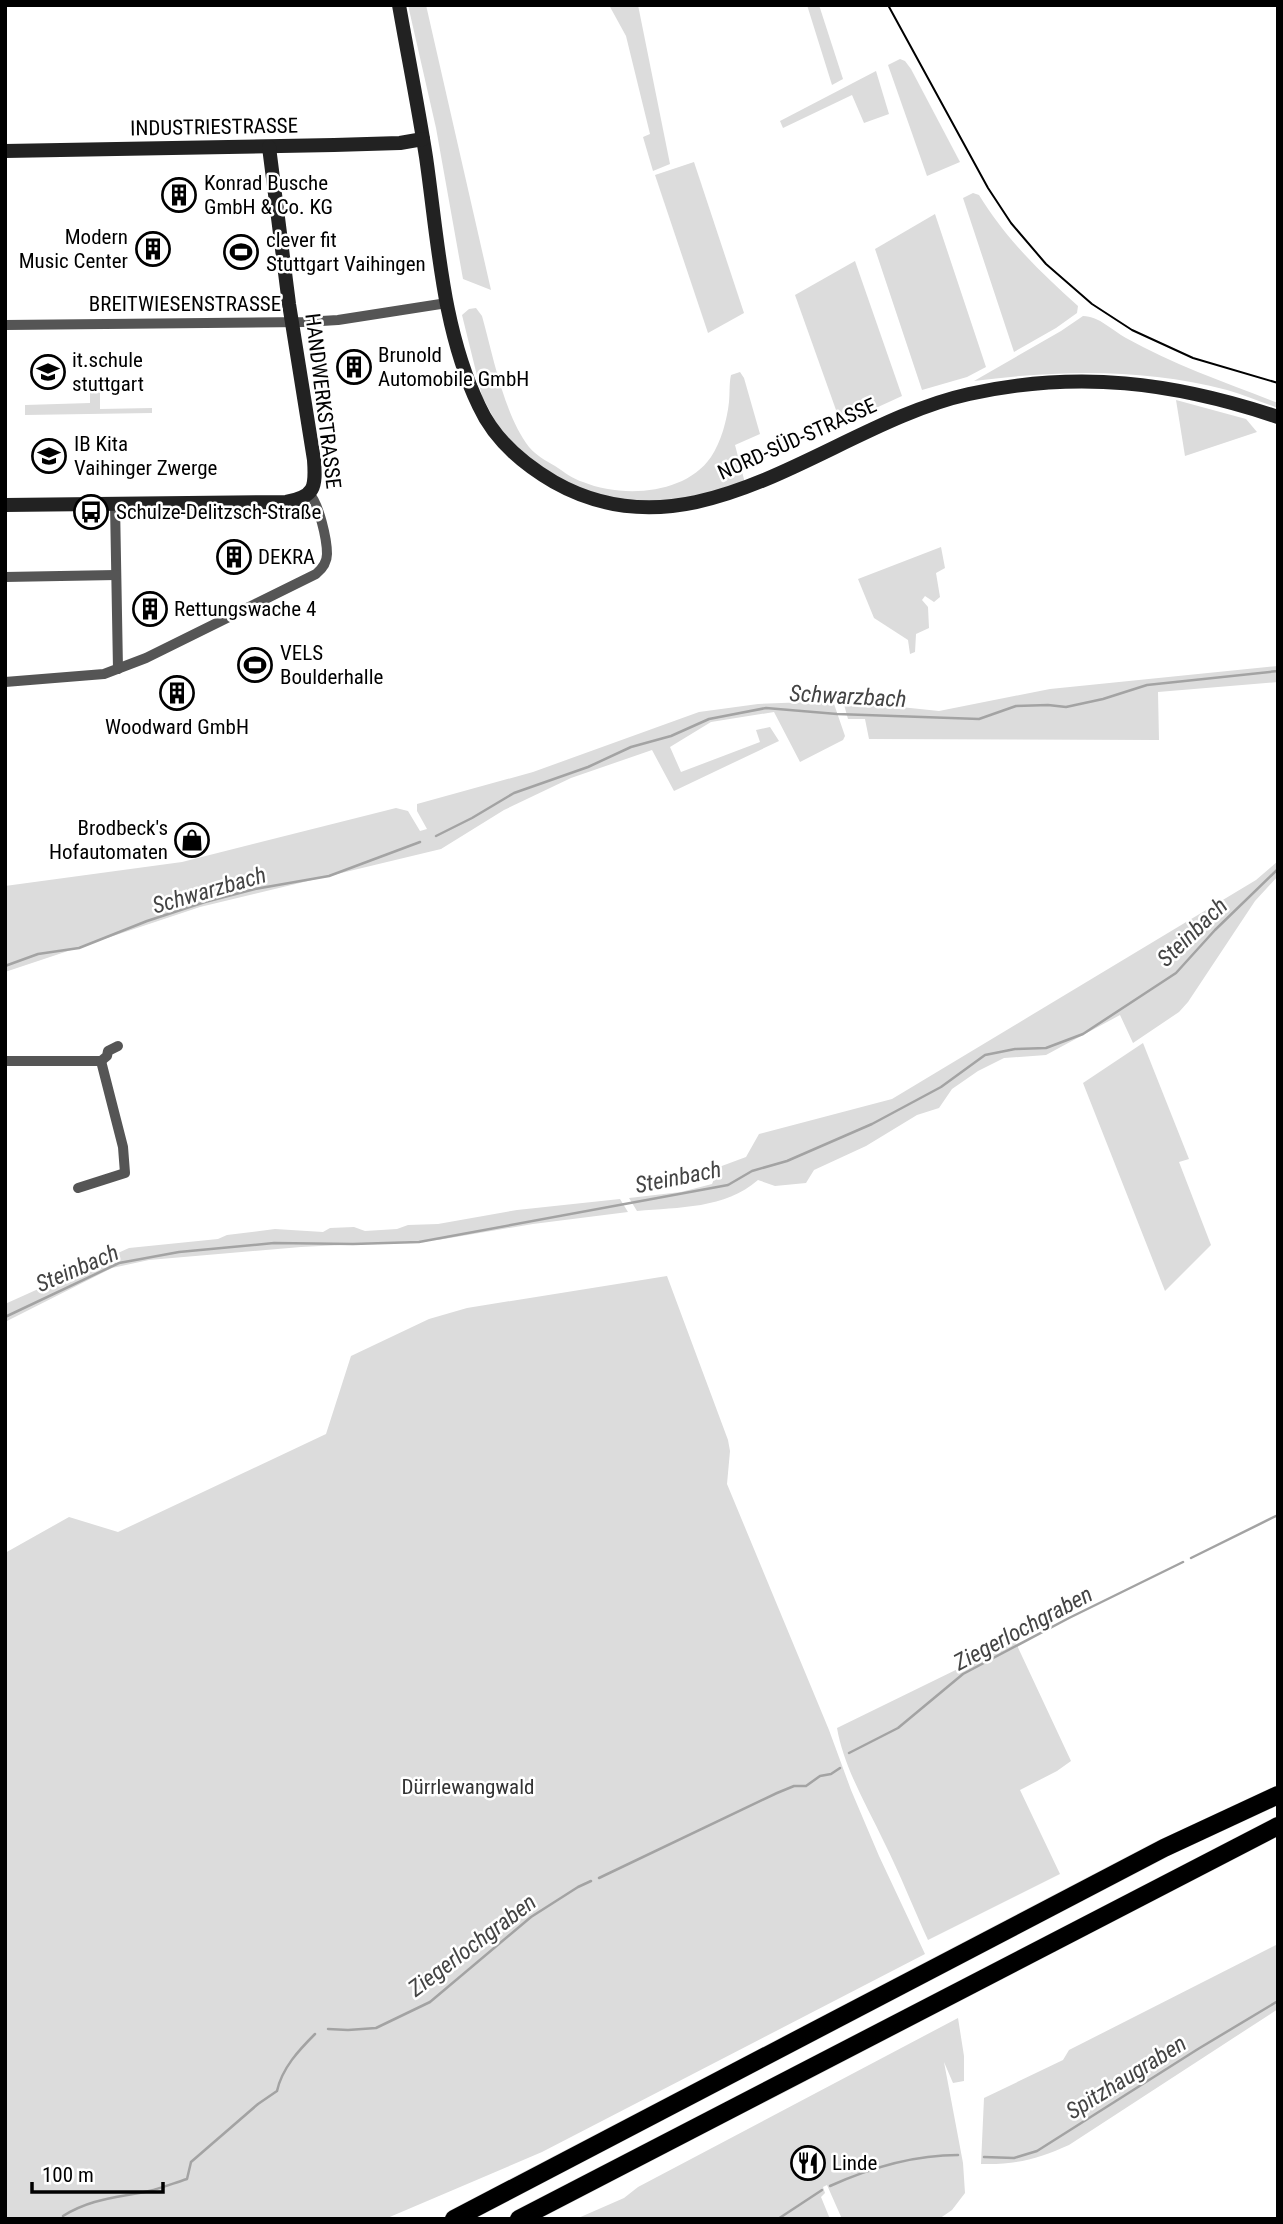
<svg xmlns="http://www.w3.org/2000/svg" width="1283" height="2224" viewBox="0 0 1283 2224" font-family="'Roboto Condensed',sans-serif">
<rect width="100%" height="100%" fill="#fff"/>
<g fill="#dcdcdc">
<polygon points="408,5 426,5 491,290 463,279 436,128"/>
<polygon points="609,5 638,5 670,164 653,171 643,137 650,134 626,36"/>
<polygon points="807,5 819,5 843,79 832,85"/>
<polygon points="900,59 905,61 911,69 960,162 927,176 888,65"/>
<polygon points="876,71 889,114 864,123 852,95 783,128 780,121"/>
<polygon points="694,162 744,313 708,333 655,175"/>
<path d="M973,193L979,195C1007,240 1039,271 1078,306L1077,313L1056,328L1014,352L963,198Z"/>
<polygon points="935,214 986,367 967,377 922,390 875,249"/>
<polygon points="855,261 902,396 841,424 795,295"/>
<path d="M476,308L482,316C493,355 504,415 529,447C536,455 546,461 555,466C564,472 573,479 583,482C622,498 685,495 711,457C721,442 727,420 729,402C730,392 729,384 731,375L740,372L744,378L760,434L735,445L745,483L697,499L657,503L617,500L580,491L528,458L500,430L482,396L462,315L469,309Z"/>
<path d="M1083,316C1099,316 1113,331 1126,338C1174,365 1227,383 1278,403V408C1261,402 1244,395 1227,390C1144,368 1058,370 974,381L1061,331Z"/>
<polygon points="90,388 100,388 100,409 152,408 152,413 25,415 25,405 90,403"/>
<polygon points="1176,400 1246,419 1257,432 1185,456"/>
<polygon points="941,547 945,568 936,573 940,597 934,602 925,596 922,600 928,607 929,628 916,634 915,652 910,654 908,640 874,618 858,579"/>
<polygon points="1278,666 1278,682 1158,692 1159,740 869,739 865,719 848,719 843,701 939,711 1050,689"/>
<polygon points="833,701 845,736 843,740 800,762 774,712 711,722 670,747 681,772 760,742 756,730 770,727 779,741 674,791 652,750 571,778 504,810 441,849 200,907 5,972 5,886 182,862 396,808 408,811 420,831 427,829 417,811 417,804 533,772 699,712 758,704"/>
<path d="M1278,861V876L1255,901L1188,1002L1179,1012L1133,1043L1120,1015L1046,1055L1004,1058L978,1071L952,1089L939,1108L917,1115L866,1146L814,1170L806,1183L775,1186L758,1180C725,1209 679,1207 637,1211L629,1198L681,1192L712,1184L719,1167L746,1157L759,1134L892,1099L1256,880Z"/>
<polygon points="1143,1043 1189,1159 1179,1162 1211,1245 1165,1291 1083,1083"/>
<polygon points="620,1199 628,1212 533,1224 438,1240 301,1247 149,1260 112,1268 5,1322 5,1304 129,1248 218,1239 227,1235 275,1229 323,1232 330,1228 354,1227 365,1231 397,1229 408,1225 438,1224 517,1210"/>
<polygon points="667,1276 728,1440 730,1451 727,1484 829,1730 851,1790 879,1856 925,1954 542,2152 385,2219 5,2219 5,1553 69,1517 118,1532 326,1434 351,1356 429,1319 467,1308"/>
<path d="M1015,1641L1071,1761L1057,1771L1020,1790L1060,1874L928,1940C913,1907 900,1874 884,1842C867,1806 844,1768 837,1728Z"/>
<path d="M1278,1944V2009L1069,2145C1038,2159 1015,2165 981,2164L984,2098L1063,2060L1069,2050Z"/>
<polygon points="958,2018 964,2056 964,2081 953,2083 944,2062 963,2163 965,2193 952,2210 939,2219 842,2219 827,2185 823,2187 825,2193 821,2197 830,2219 576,2219 624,2198 638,2187"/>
</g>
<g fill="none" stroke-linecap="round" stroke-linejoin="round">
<g stroke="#a3a3a3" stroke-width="2.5">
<polyline points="436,836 472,818 514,793 588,767 631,747 671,736 709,719 766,708 837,714 979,719 1016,706 1048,705 1066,707 1103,699 1147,685 1278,671"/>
<polyline points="5,966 38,954 79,948 147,921 205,902 255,889 329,876 420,842"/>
<polyline points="5,1317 119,1263 179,1252 274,1243 353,1244 419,1242 728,1185 752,1171 787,1161 872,1124 941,1087 985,1055 1015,1049 1046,1048 1083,1034 1176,973 1215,930 1278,869"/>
<polyline points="1191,1558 1278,1515"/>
<polyline points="849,1753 898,1728 963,1674 1069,1618 1183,1562"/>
<polyline points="599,1878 777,1793 794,1786 806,1786 820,1776 831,1774 840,1768"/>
<polyline points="328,2029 348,2030 376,2028 430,2002 531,1917 578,1887 591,1881"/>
<polyline points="984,2157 1014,2158 1037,2151 1198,2049 1278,2001"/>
<path d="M830,2186C870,2168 914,2155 958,2155"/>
<path d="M63,2216C92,2198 117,2198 149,2191C162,2188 174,2183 187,2179L191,2162L258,2104L277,2091C282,2068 299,2050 315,2034"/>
<polyline points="778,2219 822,2190"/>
</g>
<g stroke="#dbdbdb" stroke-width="19">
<g id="highway">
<polyline points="454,2219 1164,1848 1278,1795"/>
<polyline points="519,2219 1278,1826"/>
</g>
</g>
<g stroke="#555" stroke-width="10">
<polyline points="5,325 305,322 338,320 447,303"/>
<polyline points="115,504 118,669"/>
<polyline points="5,577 116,575"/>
<path d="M5,682L104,674L146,658L316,574C322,569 327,563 327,554C327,539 319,504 309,493"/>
<polyline points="5,1061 101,1061"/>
<polyline points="101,1061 107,1056 108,1051 118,1046"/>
<polyline points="78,1188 125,1173 123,1147 101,1061"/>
</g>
<g stroke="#222" stroke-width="14">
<path d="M399,5C408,56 418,106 426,157C438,240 442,329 479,406C494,439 523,464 554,482C698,564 832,424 969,394C1078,370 1173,382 1278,417"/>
<polyline points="5,151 334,145 400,143 423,139"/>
<path d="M5,505L286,502C315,497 316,487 314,460L289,304L269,147"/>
</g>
<use href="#highway" stroke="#000" stroke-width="18"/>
<polyline stroke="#000" stroke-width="2" points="888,5 988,188 1011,223 1046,264 1092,304 1132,330 1193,358 1278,383"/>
</g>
<defs>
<g id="building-ring" transform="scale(1.75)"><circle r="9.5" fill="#fff" stroke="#000" stroke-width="1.5"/><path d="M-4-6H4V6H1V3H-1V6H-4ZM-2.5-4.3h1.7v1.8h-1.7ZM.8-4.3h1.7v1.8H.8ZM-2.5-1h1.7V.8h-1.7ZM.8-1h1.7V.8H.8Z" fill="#000"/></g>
<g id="stadium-ring" transform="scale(1.75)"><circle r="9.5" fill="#fff" stroke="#000" stroke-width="1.5"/><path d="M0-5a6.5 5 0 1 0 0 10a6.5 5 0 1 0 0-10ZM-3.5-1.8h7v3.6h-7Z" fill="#000"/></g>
<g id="school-ring" transform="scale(1.75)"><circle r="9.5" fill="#fff" stroke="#000" stroke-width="1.5"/><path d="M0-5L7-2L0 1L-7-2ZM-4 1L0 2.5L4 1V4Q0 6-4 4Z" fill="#000"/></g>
<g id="bus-ring" transform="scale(1.75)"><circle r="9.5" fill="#fff" stroke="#000" stroke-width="1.5"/><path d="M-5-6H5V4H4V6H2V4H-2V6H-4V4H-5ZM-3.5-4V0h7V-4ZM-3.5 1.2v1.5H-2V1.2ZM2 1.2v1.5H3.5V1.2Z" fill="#000"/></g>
<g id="shop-ring" transform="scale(1.75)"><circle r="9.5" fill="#fff" stroke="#000" stroke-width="1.5"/><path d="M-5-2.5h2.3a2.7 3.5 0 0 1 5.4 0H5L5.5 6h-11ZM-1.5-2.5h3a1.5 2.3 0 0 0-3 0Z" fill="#000"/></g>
<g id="restaurant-ring" transform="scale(1.75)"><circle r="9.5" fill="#fff" stroke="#000" stroke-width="1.5"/><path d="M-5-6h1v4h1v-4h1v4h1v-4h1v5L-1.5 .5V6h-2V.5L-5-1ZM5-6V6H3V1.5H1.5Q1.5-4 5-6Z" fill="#000"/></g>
</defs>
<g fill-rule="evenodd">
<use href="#building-ring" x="179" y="195"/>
<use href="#building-ring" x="153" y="249"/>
<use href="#stadium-ring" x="241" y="252"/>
<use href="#building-ring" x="354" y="367"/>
<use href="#school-ring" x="48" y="372"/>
<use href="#school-ring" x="49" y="456"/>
<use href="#bus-ring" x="91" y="512"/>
<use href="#building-ring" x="234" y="557"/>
<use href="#building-ring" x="150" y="609"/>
<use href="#stadium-ring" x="255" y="665"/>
<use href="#building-ring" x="177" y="693"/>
<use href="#shop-ring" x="192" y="840"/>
<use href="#restaurant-ring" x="808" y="2163"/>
</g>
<g text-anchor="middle" stroke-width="5" stroke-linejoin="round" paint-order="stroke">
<g font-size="21" fill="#000" stroke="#fff">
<text transform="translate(214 127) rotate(-1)" y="7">INDUSTRIESTRASSE</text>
<text x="185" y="311">BREITWIESENSTRASSE</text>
<text transform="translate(323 401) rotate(83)" y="7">HANDWERKSTRASSE</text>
<text transform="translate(797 439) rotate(-24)" y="7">NORD-SÜD-STRASSE</text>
</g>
<g font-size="21" fill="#000" stroke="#fff" text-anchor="start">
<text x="204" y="190">Konrad Busche<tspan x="204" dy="24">GmbH &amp; Co. KG</tspan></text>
<text x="128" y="244" text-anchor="end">Modern<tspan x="128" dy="24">Music Center</tspan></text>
<text x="266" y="247">clever fit<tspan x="266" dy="24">Stuttgart Vaihingen</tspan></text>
<text x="378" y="362">Brunold<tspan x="378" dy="24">Automobile GmbH</tspan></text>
<text x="72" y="367">it.schule<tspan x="72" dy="24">stuttgart</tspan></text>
<text x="74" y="451">IB Kita<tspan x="74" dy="24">Vaihinger Zwerge</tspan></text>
<text x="116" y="519">Schulze-Delitzsch-Straße</text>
<text x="258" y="564">DEKRA</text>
<text x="174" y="616">Rettungswache 4</text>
<text x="280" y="660">VELS<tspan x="280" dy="24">Boulderhalle</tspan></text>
<text x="177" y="734" text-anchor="middle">Woodward GmbH</text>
<text x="168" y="835" text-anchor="end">Brodbeck's<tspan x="168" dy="24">Hofautomaten</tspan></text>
<text x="832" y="2170">Linde</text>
</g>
<g font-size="21" fill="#333" stroke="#fff">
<text x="468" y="1794">Dürrlewangwald</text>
</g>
<g font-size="23" font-style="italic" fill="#444" stroke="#fff">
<text transform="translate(848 696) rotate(3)" y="8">Schwarzbach</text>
<text transform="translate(209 890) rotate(-16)" y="8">Schwarzbach</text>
<text transform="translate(1192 932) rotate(-44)" y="8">Steinbach</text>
<text transform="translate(678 1177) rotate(-11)" y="8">Steinbach</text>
<text transform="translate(77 1268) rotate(-23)" y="8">Steinbach</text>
<text transform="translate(1023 1628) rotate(-28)" y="8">Ziegerlochgraben</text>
<text transform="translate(472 1945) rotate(-37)" y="8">Ziegerlochgraben</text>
<text transform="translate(1126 2077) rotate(-32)" y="8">Spitzhaugraben</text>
</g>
</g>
<rect width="1283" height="2224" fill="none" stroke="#000000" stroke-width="14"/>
<path d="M32 2182v10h131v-10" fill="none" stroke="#000000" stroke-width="3.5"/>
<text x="42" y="2182" font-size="21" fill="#000000" stroke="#ffffff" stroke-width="5" paint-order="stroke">100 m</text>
</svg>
